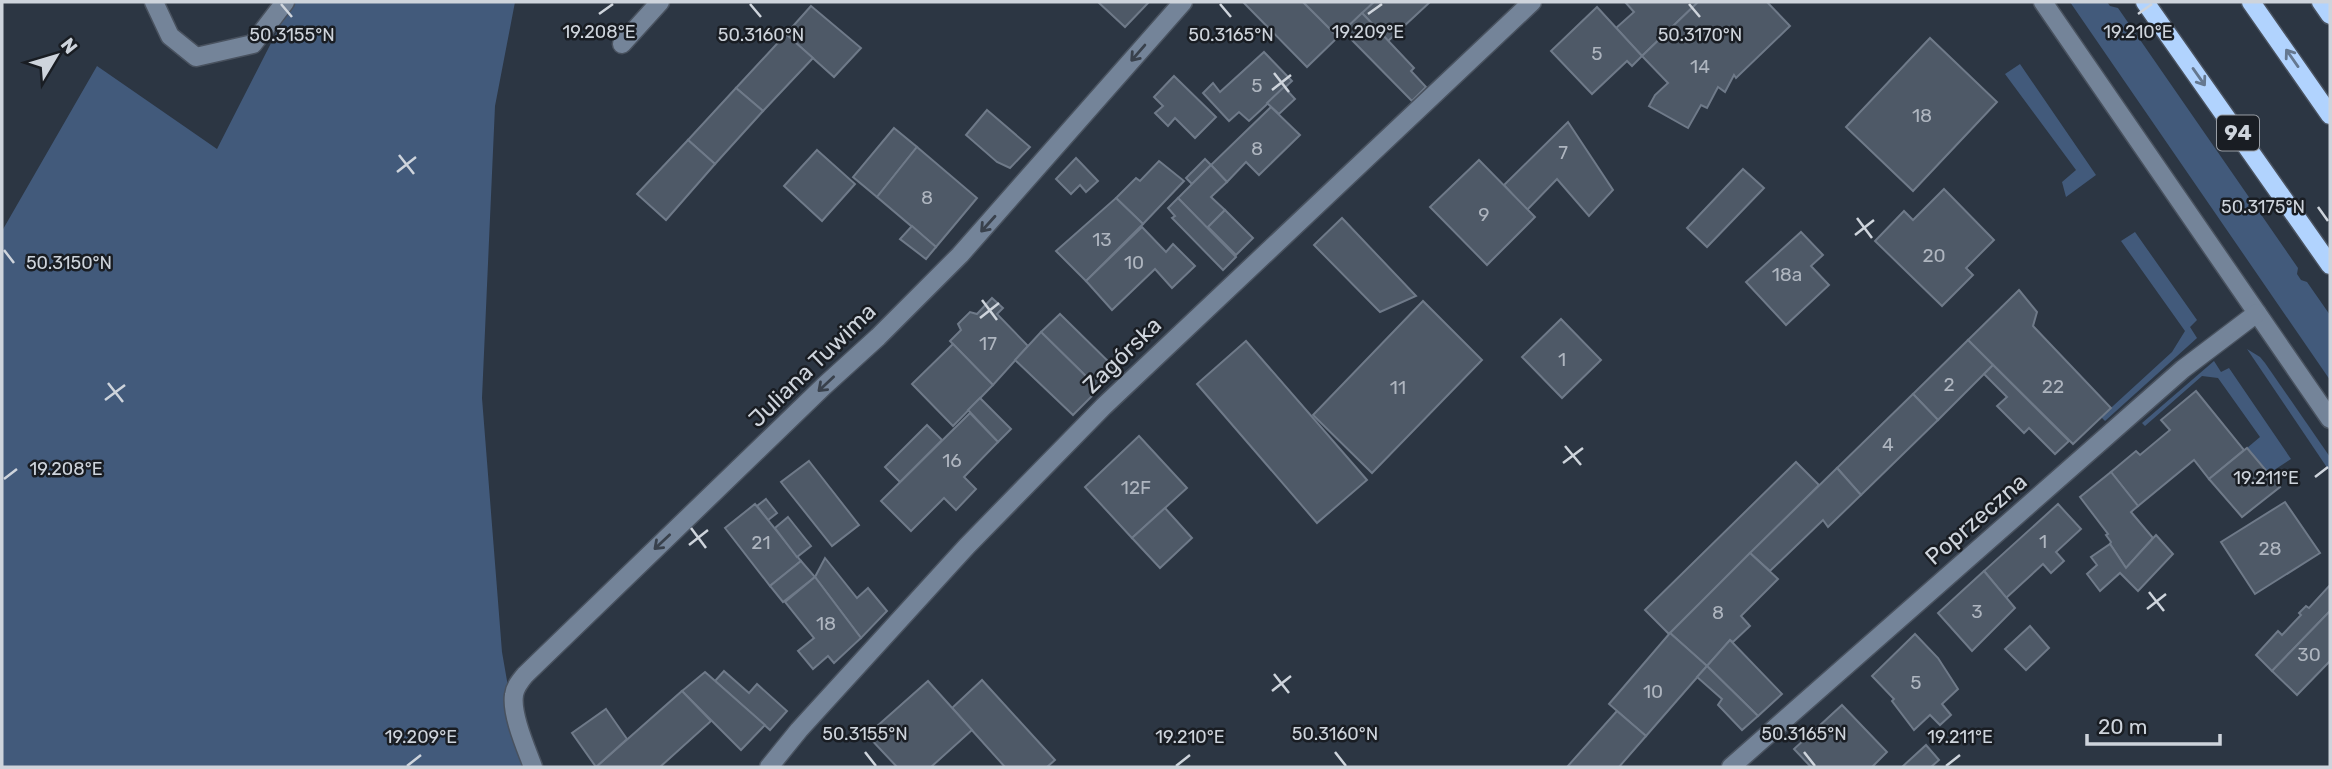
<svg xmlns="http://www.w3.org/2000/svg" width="2332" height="769" viewBox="0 0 2332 769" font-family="Rubik,sans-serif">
<rect width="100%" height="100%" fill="#2c3643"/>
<g fill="#425a7b">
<polygon points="292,2 515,2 495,106 482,398 502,652 522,767 2,767 2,231 97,66 217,149"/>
<polygon points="2070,2 2107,2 2110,6 2118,8 2298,268 2297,274 2301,280 2307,282 2330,315 2330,380"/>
<polygon points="2020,64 2096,175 2066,197 2062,182 2076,170 2005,74"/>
<polygon points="2135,232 2197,320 2190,327 2197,338 2105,421 2101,417 2172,352 2185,331 2121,241"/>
<polygon points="2247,349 2260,357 2265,363 2330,457 2330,472"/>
<polygon points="2214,361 2221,372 2229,368 2291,459 2268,474 2247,448 2260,437 2218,378 2202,376 2145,426 2142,423"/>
</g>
<g fill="#4e5967" stroke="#6f7a89" stroke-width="2">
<polygon points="1098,2 1149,2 1125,27"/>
<polygon points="1243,2 1303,2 1338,37 1307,67"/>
<polygon points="1303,2 1374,2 1338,37"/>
<polygon points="1374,2 1430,2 1388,41 1362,13"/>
<polygon points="1625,2 1698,2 1642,56 1616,28 1634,12"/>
<polygon points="1698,2 1767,2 1790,26 1736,78 1734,75 1725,92 1718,87 1707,108 1701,105 1688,128 1649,106 1655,95 1668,83 1642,56"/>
<polygon points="811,6 861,48 834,77 786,34"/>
<polygon points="1597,7 1642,56 1632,66 1627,61 1592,94 1551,51"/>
<polygon points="1362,13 1414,68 1411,71 1426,87 1412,101 1343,31"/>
<polygon points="786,34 813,58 763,111 736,88"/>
<polygon points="1930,38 1997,102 1913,191 1846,127"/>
<polygon points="1264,52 1292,81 1249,121 1239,112 1229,121 1203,93 1213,83 1220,92"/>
<polygon points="1174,76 1216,117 1195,138 1175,118 1168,126 1155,113 1163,106 1154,97"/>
<polygon points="1284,87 1295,99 1279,114 1267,103"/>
<polygon points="736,88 763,111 715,164 688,140"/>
<polygon points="1271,107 1300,135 1259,175 1246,162 1227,182 1211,165"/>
<polygon points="987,110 1030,147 1010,168 997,162 966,135"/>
<polygon points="1568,122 1613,190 1589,216 1557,179 1527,210 1504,185"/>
<polygon points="894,128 917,147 877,197 853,177"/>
<polygon points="688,140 715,164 666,220 637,194"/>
<polygon points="917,147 977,198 936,247 877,197"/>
<polygon points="817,150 855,184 822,221 784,186"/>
<polygon points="1076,158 1098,181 1086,192 1080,185 1071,194 1056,179"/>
<polygon points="1205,159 1211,165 1192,184 1186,178"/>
<polygon points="1479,160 1535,217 1487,265 1430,207"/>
<polygon points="1159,161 1184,181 1143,224 1116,198 1136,178 1140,181"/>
<polygon points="1211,165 1227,182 1211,197 1225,210 1207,228 1178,198"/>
<polygon points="1743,169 1764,188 1707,247 1687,228"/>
<polygon points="1944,189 1994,240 1966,268 1973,275 1942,306 1875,241 1904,211 1913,220"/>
<polygon points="1116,198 1143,224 1086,281 1056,251"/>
<polygon points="1178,198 1236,257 1223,270 1172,218 1175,216 1168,208"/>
<polygon points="1225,210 1253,238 1236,255 1208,227"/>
<polygon points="1342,218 1416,296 1380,312 1314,245"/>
<polygon points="912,226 936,247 926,259 900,239"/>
<polygon points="1142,227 1166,252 1173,244 1195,266 1172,288 1155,269 1112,310 1086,281"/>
<polygon points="1801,232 1823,255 1811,266 1829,285 1786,325 1746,282"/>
<polygon points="2019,290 2037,312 2033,326 2111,408 2073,444 1968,340"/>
<polygon points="992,298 1003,308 997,314 1028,346 993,385 950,341 961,330 958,324 970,312 977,314"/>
<polygon points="1423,301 1482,360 1372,473 1313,415"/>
<polygon points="1060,314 1117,370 1099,389 1041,332"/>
<polygon points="1561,319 1601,360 1562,398 1522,357"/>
<polygon points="1041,332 1099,389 1073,415 1015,360"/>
<polygon points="1968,340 1993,365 1938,420 1913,394"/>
<polygon points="1246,341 1367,480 1317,523 1197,384"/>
<polygon points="953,344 993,385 953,426 912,384"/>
<polygon points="1993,365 2069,441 2055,454 2029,428 2024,433 1997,406 2007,397 1984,374"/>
<polygon points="2196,391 2244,450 2209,479 2194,460 2138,506 2111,472 2136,451 2140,455 2170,430 2161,420"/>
<polygon points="1913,394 1938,420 1861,495 1837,468"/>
<polygon points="980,398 1011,429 998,442 968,410"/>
<polygon points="970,413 998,442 964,477 976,489 956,510 944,498 911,531 881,501"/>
<polygon points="927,425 942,440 900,482 885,467"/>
<polygon points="1139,436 1187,488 1132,538 1085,487"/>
<polygon points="2247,448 2280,487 2242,517 2209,479"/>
<polygon points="809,461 859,525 832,546 781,482"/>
<polygon points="1796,462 1819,485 1669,634 1645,610"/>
<polygon points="1837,468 1861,495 1828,527 1823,520 1770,571 1750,553"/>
<polygon points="2111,472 2138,506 2131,512 2153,538 2126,568 2110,544 2111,542 2106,535 2108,534 2080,497"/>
<polygon points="766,499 777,513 768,520 757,506"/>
<polygon points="2285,502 2320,553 2255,594 2221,542"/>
<polygon points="755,504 801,561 770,586 725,528"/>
<polygon points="2058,504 2081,529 2056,552 2064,561 2051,573 2043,564 2006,598 1984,571"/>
<polygon points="1165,508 1192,538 1160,568 1132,538"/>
<polygon points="788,517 811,546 797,557 775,528"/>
<polygon points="2156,535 2173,554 2138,591 2120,573 2100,591 2087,574 2097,565 2091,557 2110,544 2126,568"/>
<polygon points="1750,553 1778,579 1741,616 1750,626 1733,642 1730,640 1707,666 1670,633"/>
<polygon points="825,558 857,598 868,588 887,611 861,638 815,577"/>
<polygon points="801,561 815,577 783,602 770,586"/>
<polygon points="1984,571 2015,608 1972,651 1938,613"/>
<polygon points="815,577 861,638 834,663 828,656 813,669 798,651 814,638 785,602"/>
<polygon points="2330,585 2330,611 2272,671 2256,655 2278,631 2282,635 2301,615 2299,613 2306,606 2309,608"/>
<polygon points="2330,611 2330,661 2297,695 2272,671"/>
<polygon points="2030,626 2049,648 2026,670 2005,649"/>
<polygon points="1670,633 1707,666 1646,736 1609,704"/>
<polygon points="1915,634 1938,658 1958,689 1942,704 1951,715 1940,725 1930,715 1914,730 1892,701 1894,699 1872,676"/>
<polygon points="1730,640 1782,694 1758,716 1707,666"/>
<polygon points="1707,666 1758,716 1742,730 1718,705 1722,699 1697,677"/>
<polygon points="724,671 749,693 757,684 787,711 770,730 715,681"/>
<polygon points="705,672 765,725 741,750 682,691"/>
<polygon points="982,680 1055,760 1047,767 1005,767 952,708"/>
<polygon points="928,681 972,730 931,767 897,767 867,735"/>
<polygon points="682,691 711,721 660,767 596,767"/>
<polygon points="1842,705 1887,752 1872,767 1811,767 1794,749"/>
<polygon points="606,709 627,739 596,767 572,733"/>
<polygon points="1617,711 1646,736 1619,767 1567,767"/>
<polygon points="1926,745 1939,760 1931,767 1902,767"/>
</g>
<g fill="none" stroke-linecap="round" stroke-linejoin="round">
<g stroke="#49525f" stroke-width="21">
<g id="minor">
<polyline points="154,2 170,36 196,57 253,44 285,2"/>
<polyline points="2043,2 2330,419"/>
<polyline points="622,44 660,2"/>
<path d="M533,767C526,748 511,714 514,695C515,687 520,681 525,675L824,386L878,337L960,255L1183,2"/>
<polyline points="769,767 799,730 967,546 1104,406 1532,2"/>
<polyline points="1731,767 2183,369 2257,313"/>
</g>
</g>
<g stroke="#49525f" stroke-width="21">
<g id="major">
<polyline points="2145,2 2330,265"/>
<polyline points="2251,2 2330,115"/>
<polyline points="2321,2 2330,15"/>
</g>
</g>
<use href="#minor" stroke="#748499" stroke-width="18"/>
<use href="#major" stroke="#b1d3fe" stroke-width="18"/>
</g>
<defs><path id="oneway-shaft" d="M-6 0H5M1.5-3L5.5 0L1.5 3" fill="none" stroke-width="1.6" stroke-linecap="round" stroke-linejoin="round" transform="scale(1.75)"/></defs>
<g stroke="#39414c">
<use href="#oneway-shaft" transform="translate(1138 53) rotate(131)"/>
<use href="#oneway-shaft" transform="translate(988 224) rotate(132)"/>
<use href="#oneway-shaft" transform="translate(826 384) rotate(137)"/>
<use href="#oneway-shaft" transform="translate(662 542) rotate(137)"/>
</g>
<g stroke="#657890">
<use href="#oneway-shaft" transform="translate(2292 58) rotate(-125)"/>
<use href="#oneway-shaft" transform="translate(2199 77) rotate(55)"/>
</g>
<path fill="none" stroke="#ced4dc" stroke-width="2.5" d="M281,4L292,17M750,4L761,17M1220,4L1231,17M1689,4L1700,17M599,14L613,4M1368,14L1382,4M2138,14L2152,4M1274,73L1289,92M1272,90L1291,75M399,155L414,174M397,172L416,157M2318,207L2328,221M1857,218L1872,238M1855,235L1874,220M4,250L14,263M982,300L997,320M980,318L999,303M108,383L123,402M105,400L125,385M1565,446L1581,465M1563,463L1583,448M2315,477L2328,467M4,479L17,469M691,528L706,548M689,545L708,530M2149,592L2164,611M2147,609L2166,594M1274,674L1289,693M1272,691L1291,676M865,752L876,766M1335,752L1346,766M1804,752L1815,766M407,766L421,755M1176,766L1190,755M1946,766L1960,755"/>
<g text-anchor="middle" stroke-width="5" stroke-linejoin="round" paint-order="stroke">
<g font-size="19" fill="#aeb5bf">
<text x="1597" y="60">5</text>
<text x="1700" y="73">14</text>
<text x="1257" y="92">5</text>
<text x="1922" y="122">18</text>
<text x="1257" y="155">8</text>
<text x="1563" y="159">7</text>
<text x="927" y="204">8</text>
<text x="1484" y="221">9</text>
<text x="1102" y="246">13</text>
<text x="1934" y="262">20</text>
<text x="1134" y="269">10</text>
<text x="1787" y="281">18a</text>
<text x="988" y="350">17</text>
<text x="1562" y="366">1</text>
<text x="1949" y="391">2</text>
<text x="2053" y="393">22</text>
<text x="1398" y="394">11</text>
<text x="1888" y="451">4</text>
<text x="952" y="467">16</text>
<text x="1136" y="494">12F</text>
<text x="2043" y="548">1</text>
<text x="761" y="549">21</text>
<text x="2270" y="555">28</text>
<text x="1977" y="618">3</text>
<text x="1718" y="619">8</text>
<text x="826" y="630">18</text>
<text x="2309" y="661">30</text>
<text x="1916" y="689">5</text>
<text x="1653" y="698">10</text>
</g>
<rect fill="#191d23" stroke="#989da4" stroke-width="2" x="2217" y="115.5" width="42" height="35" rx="5"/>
<g font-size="21" font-weight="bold" fill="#ced4dc">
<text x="2238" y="140">94</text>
</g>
<g font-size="23" fill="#ced4dc" stroke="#191d23">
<text transform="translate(1122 355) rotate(-44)" y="8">Zagórska</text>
<text transform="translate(812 365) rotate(-44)" y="8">Juliana Tuwima</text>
<text transform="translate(1976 519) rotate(-41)" y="8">Poprzeczna</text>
</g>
</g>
<g font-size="18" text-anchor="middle" fill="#ced4dc" stroke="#191d23" stroke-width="5" stroke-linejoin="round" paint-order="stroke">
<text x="599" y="38">19.208°E</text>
<text x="1368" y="38">19.209°E</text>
<text x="2138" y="38">19.210°E</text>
<text x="292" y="41">50.3155°N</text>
<text x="761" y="41">50.3160°N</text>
<text x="1231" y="41">50.3165°N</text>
<text x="1700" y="41">50.3170°N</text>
<text x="2263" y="213">50.3175°N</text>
<text x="69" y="269">50.3150°N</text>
<text x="66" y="475">19.208°E</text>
<text x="2266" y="484">19.211°E</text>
<text x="865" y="740">50.3155°N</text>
<text x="1335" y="740">50.3160°N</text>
<text x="1804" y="740">50.3165°N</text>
<text x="421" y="743">19.209°E</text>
<text x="1190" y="743">19.210°E</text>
<text x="1960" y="743">19.211°E</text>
</g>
<rect width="2332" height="769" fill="none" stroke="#ced4dc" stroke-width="7"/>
<g transform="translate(56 56) rotate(52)" stroke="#191d23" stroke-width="5" paint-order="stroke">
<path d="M0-5L12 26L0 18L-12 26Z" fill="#ced4dc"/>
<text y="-10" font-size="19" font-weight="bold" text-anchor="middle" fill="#ced4dc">N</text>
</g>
<path d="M2087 734v10h133v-10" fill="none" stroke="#ced4dc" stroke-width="3.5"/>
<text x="2098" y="734" font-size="21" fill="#ced4dc" stroke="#191d23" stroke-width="5" paint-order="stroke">20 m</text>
</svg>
